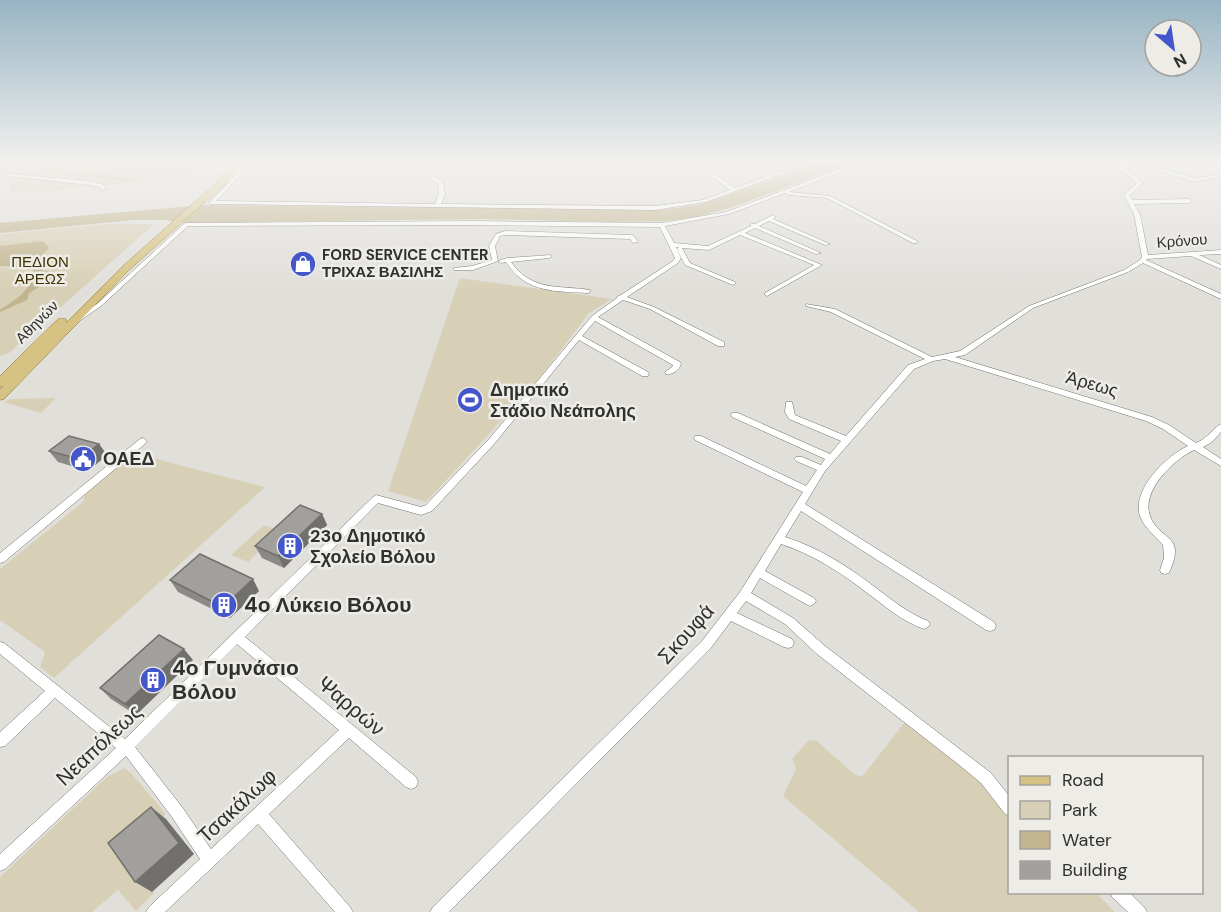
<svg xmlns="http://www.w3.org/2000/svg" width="1221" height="912" viewBox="0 0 1221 912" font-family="'DM Sans',sans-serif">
<rect width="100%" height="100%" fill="#e1dfda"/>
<g fill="#d8d0b6">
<polygon points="0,162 214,162 200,172 177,178 30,193 11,192 7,177 0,175"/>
<polygon points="107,224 154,224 9,353 0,356 0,234"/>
<polygon points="460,278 612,299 589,313 536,383 426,502 388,491"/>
<polygon points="56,398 41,413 3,402 11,399"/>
<polygon points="133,453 265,487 54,678 40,667 45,652 0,620 0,569 84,501 84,493"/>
<polygon points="264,525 280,531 248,562 231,555"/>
<polygon points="908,718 969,767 1009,812 1010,892 1096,893 1115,912 919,912 783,796 796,769 792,759 809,740 817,741 854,774 862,777"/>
<polygon points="124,768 132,774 166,814 123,851 154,893 136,911 118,890 92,912 0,912 0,877 107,777"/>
</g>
<g fill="#c1b48f">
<polygon points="820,162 854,162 730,208 696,217 665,221 612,222 481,219 179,223 165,220 133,220 0,233 0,223 203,205 663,210 702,204"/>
<path d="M43,241L49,248L33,264L41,267L44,271L54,272L60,275L29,293L27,300L0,312V310C14,301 37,287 33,268L24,266H0V246Z"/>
</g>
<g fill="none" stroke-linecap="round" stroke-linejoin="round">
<g fill="#c1b48f" fill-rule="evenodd">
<polygon points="52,162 53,168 58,170 128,178 131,180 128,182 58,172 49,170 48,165 0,166 0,164"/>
<polygon points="76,162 101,165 139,162 101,167"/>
</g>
<g stroke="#706e6a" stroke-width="1">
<g id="minor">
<polygon points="248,162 253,162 216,201 435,204 439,194 438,183 430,178 433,176 443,182 445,194 441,204 655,206 703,200 730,190 704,171 704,169 708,169 735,188 806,162 813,162 706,202 655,210 210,204 210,202"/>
<polygon points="619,162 682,165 757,162 682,167"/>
<path d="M859,162H866L789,192L830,196L917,241V243H913L827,198L788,195L785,193L729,214L665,226L674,243L708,246L751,226V224H755L773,215L776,217L773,219L830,244L825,245L769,221L759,226L821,253L816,254L755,228L745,233L822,265L767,296L765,295V293L814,265L740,235L709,250L682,248L690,263L735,282L736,283L733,285L685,265L677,249L679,247H676L681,258L678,263L627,297L654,307L724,342V346H718L650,309L623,300L598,317L680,362L681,364C679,370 673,375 666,374L665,372L672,367L673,365L595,321L582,336L648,372L649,374L648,376H642L579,340L495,443L432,511L421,515L378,503L245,637L416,777L418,782L416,787L411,789L406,787L349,738L269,814L350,907L353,912H335L258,824L165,912H146L149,907L200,859L172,817L126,756L5,869L0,871V854L116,748L55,698L5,746L0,747V732L45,691L0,654V642L4,643L125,739L373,497L376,495L421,507L426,505L489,439L592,316L617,298L618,296L621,295L673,261L675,258L660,227L472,225L188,226L101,306L78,322H74V320L97,304L185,223L472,221L662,223L726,212ZM237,644L339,730L211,849L182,807L135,747Z"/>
<path d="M1119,162H1124L1123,167L1143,183L1130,195L1132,200L1189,199L1192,201L1189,203L1134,204L1140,214L1148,255L1221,250V254L1199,255L1221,265V269L1191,256L1147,259L1146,260L1221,294V299L1143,263L1128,272L1033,308L965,355L955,357L1152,417L1169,425L1196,443C1207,439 1212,429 1221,424V432L1212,442L1203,447L1221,459V466L1194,450C1173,460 1141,491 1150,516C1160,542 1187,533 1169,573L1165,574L1161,573L1160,570L1164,558L1163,545C1155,535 1144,528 1140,516C1131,490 1167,455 1188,446L1163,429L1146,421L945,359L933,361L914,369L825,471L805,504L994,622L996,626L994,630L990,631L986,630L801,511L785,537C817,547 846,565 872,585C890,598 907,613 928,621L930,624L928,627L924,629C901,621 885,606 866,592C840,572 812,554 781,544L765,571L814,598L816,601L814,604L810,606L806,604L760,578L751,593L793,618L825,646L991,773L1010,797V816L1005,814L981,783L958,764L817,654L785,624L746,601L737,613L792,639L794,643L792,647L788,648L784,647L731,621L710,649L449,912H430L433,907L702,641L740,592L803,492L695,440L694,438L695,436H701L806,486L817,470L796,461L794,459L796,457H802L821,465L825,459L732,417L731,415L732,413H738L830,454L841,441L789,419L785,412L786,402H792L795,415L846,436L908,365L925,359L831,312L806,306V304L835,309L932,357L960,351L1029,306L1124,270L1140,260L1142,257L1134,214L1124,195L1137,183L1118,168Z"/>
<polygon points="1131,162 1139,162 1194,178 1221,175 1221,177 1194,182"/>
<polygon points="0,173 89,181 105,185 106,189 101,190 100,187 89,185 0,175"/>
<path d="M505,231L632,235L634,236L638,242L633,243L630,239L505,235L500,236L495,246L498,261L507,258L551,255V257L549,258L511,262C532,292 559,285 590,290V292L588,293C554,291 526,293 506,262L501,263L498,261L473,270H454V268L472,266L492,260L489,246L496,234Z"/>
<polygon points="143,438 147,441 146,443 4,562 0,563 0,553 140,439"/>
<polygon points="1110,892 1129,892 1144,907 1147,912 1128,912 1112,897"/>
</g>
</g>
<g stroke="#8a762f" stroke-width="1">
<polygon id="primary" points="233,162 240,162 223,186 128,271 4,399 0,400 0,389 3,386 0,387 0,376 58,319 66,319 66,323 122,267 217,182"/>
</g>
<use href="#minor" fill="#fff" fill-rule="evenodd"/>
<use href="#primary" fill="#d6c383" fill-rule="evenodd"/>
</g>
<g fill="#8b8a86">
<polygon points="99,444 107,455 88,471 58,462 49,451"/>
<polygon points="322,514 327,525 284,568 262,558 255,546"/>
<polygon points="170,580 259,591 230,618 178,592"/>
<polygon points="193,660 136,715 111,699 100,688"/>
</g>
<g fill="#71706d">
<polygon points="99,444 107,455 88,471 79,459"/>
<polygon points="322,514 327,525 284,568 278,556"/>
<polygon points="253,579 259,591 230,618 223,607"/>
<polygon points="184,649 193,660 136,715 125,704"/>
<polygon points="151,807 166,819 194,854 152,892 135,882"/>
</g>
<g fill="#a2a09c" stroke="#71706d" stroke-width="1.5">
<polygon points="69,436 99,444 79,459 49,451"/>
<polygon points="300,505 322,514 278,556 255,546"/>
<polygon points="200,554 253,579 223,607 170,580"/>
<polygon points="159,635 184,649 125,704 100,688"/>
<polygon points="151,807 179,843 135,882 108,843"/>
</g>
<linearGradient id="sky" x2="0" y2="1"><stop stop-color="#98b4c4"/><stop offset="0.56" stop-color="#f2f1ee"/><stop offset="1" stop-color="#f2f1ee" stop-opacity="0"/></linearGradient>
<rect width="1221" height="290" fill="url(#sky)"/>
<defs>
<g id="shop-disc" transform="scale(1.35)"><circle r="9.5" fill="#4356ca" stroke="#eeece7"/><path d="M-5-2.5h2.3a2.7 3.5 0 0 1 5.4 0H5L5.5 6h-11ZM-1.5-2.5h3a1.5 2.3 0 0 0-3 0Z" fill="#fff"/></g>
<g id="stadium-disc" transform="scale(1.35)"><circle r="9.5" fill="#4356ca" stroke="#eeece7"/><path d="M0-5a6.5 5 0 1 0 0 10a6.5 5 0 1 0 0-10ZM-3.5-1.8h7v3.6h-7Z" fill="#fff"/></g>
<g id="civic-disc" transform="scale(1.35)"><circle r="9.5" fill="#4356ca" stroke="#eeece7"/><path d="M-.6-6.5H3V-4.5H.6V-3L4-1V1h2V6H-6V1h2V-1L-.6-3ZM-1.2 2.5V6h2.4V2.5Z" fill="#fff"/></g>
<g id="building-disc" transform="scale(1.35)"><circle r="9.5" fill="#4356ca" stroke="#eeece7"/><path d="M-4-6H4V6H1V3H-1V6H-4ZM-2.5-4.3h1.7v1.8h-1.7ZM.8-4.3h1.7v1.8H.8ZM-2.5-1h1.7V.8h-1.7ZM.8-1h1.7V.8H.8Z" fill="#fff"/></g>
</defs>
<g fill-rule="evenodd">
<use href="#shop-disc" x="303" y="264"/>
<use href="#stadium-disc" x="470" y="400"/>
<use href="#civic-disc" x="83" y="459"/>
<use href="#building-disc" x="290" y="546"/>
<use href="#building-disc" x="224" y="605"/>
<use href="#building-disc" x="153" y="680"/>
</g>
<g text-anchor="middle" stroke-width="5" stroke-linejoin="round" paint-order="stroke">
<g font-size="15" fill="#30302e" stroke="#eeece7">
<text transform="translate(1182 241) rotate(-4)" y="5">Κρόνου</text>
<text transform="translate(37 322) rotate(-45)" y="5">Αθηνών</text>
</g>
<g font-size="15" font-weight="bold" fill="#30302e" stroke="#eeece7" text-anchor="start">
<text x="322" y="260">FORD SERVICE CENTER<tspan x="322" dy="17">ΤΡΙΧΑΣ ΒΑΣΙΛΗΣ</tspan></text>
</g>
<g font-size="15" fill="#3f3100" stroke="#eeece7">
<text x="40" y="267">ΠΕΔΙΟΝ<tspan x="40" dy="17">ΑΡΕΩΣ</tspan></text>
</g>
<g font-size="18" fill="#30302e" stroke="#eeece7">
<text transform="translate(1092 384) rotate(16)" y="6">Άρεως</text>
</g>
<g font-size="18" font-weight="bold" fill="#30302e" stroke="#eeece7" text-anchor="start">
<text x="490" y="396">Δημοτικό<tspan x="490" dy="21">Στάδιο Νεάπολης</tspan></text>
<text x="103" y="465">ΟΑΕΔ</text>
<text x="310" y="542">23ο Δημοτικό<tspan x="310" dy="21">Σχολείο Βόλου</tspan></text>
</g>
<g font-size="21" font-weight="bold" fill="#30302e" stroke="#eeece7" text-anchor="start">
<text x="244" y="612">4ο Λύκειο Βόλου</text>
<text x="172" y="675">4ο Γυμνάσιο<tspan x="172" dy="24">Βόλου</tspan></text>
</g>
<g font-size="21" fill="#30302e" stroke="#eeece7">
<text transform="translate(686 634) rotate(-48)" y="7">Σκουφά</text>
<text transform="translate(351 706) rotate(40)" y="7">Ψαρρών</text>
<text transform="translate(99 745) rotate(-43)" y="7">Νεαπόλεως</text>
<text transform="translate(237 806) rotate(-43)" y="7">Τσακάλωφ</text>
</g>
</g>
<rect x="1008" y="756" width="195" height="138" fill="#eeece7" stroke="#a2a19d" stroke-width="1.5"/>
<rect x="1020" y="776" width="30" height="9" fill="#d6c383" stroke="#a2a19d" stroke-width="1.5"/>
<text x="1062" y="786" font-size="18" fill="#30302e">Road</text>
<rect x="1020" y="801" width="30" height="18" fill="#d8d0b6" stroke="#a2a19d" stroke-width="1.5"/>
<text x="1062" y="816" font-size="18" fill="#30302e">Park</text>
<rect x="1020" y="831" width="30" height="18" fill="#c1b48f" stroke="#a2a19d" stroke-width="1.5"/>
<text x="1062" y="846" font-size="18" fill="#30302e">Water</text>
<rect x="1020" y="861" width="30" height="18" fill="#a2a09c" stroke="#a2a19d" stroke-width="1.5"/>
<text x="1062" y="876" font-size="18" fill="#30302e">Building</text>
<g transform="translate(1173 48) rotate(151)"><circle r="28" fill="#eeece7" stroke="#a2a19d" stroke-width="1.5"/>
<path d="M0-4.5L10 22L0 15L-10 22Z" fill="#4356ca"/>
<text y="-9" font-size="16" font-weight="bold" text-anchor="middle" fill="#30302e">N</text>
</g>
</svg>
